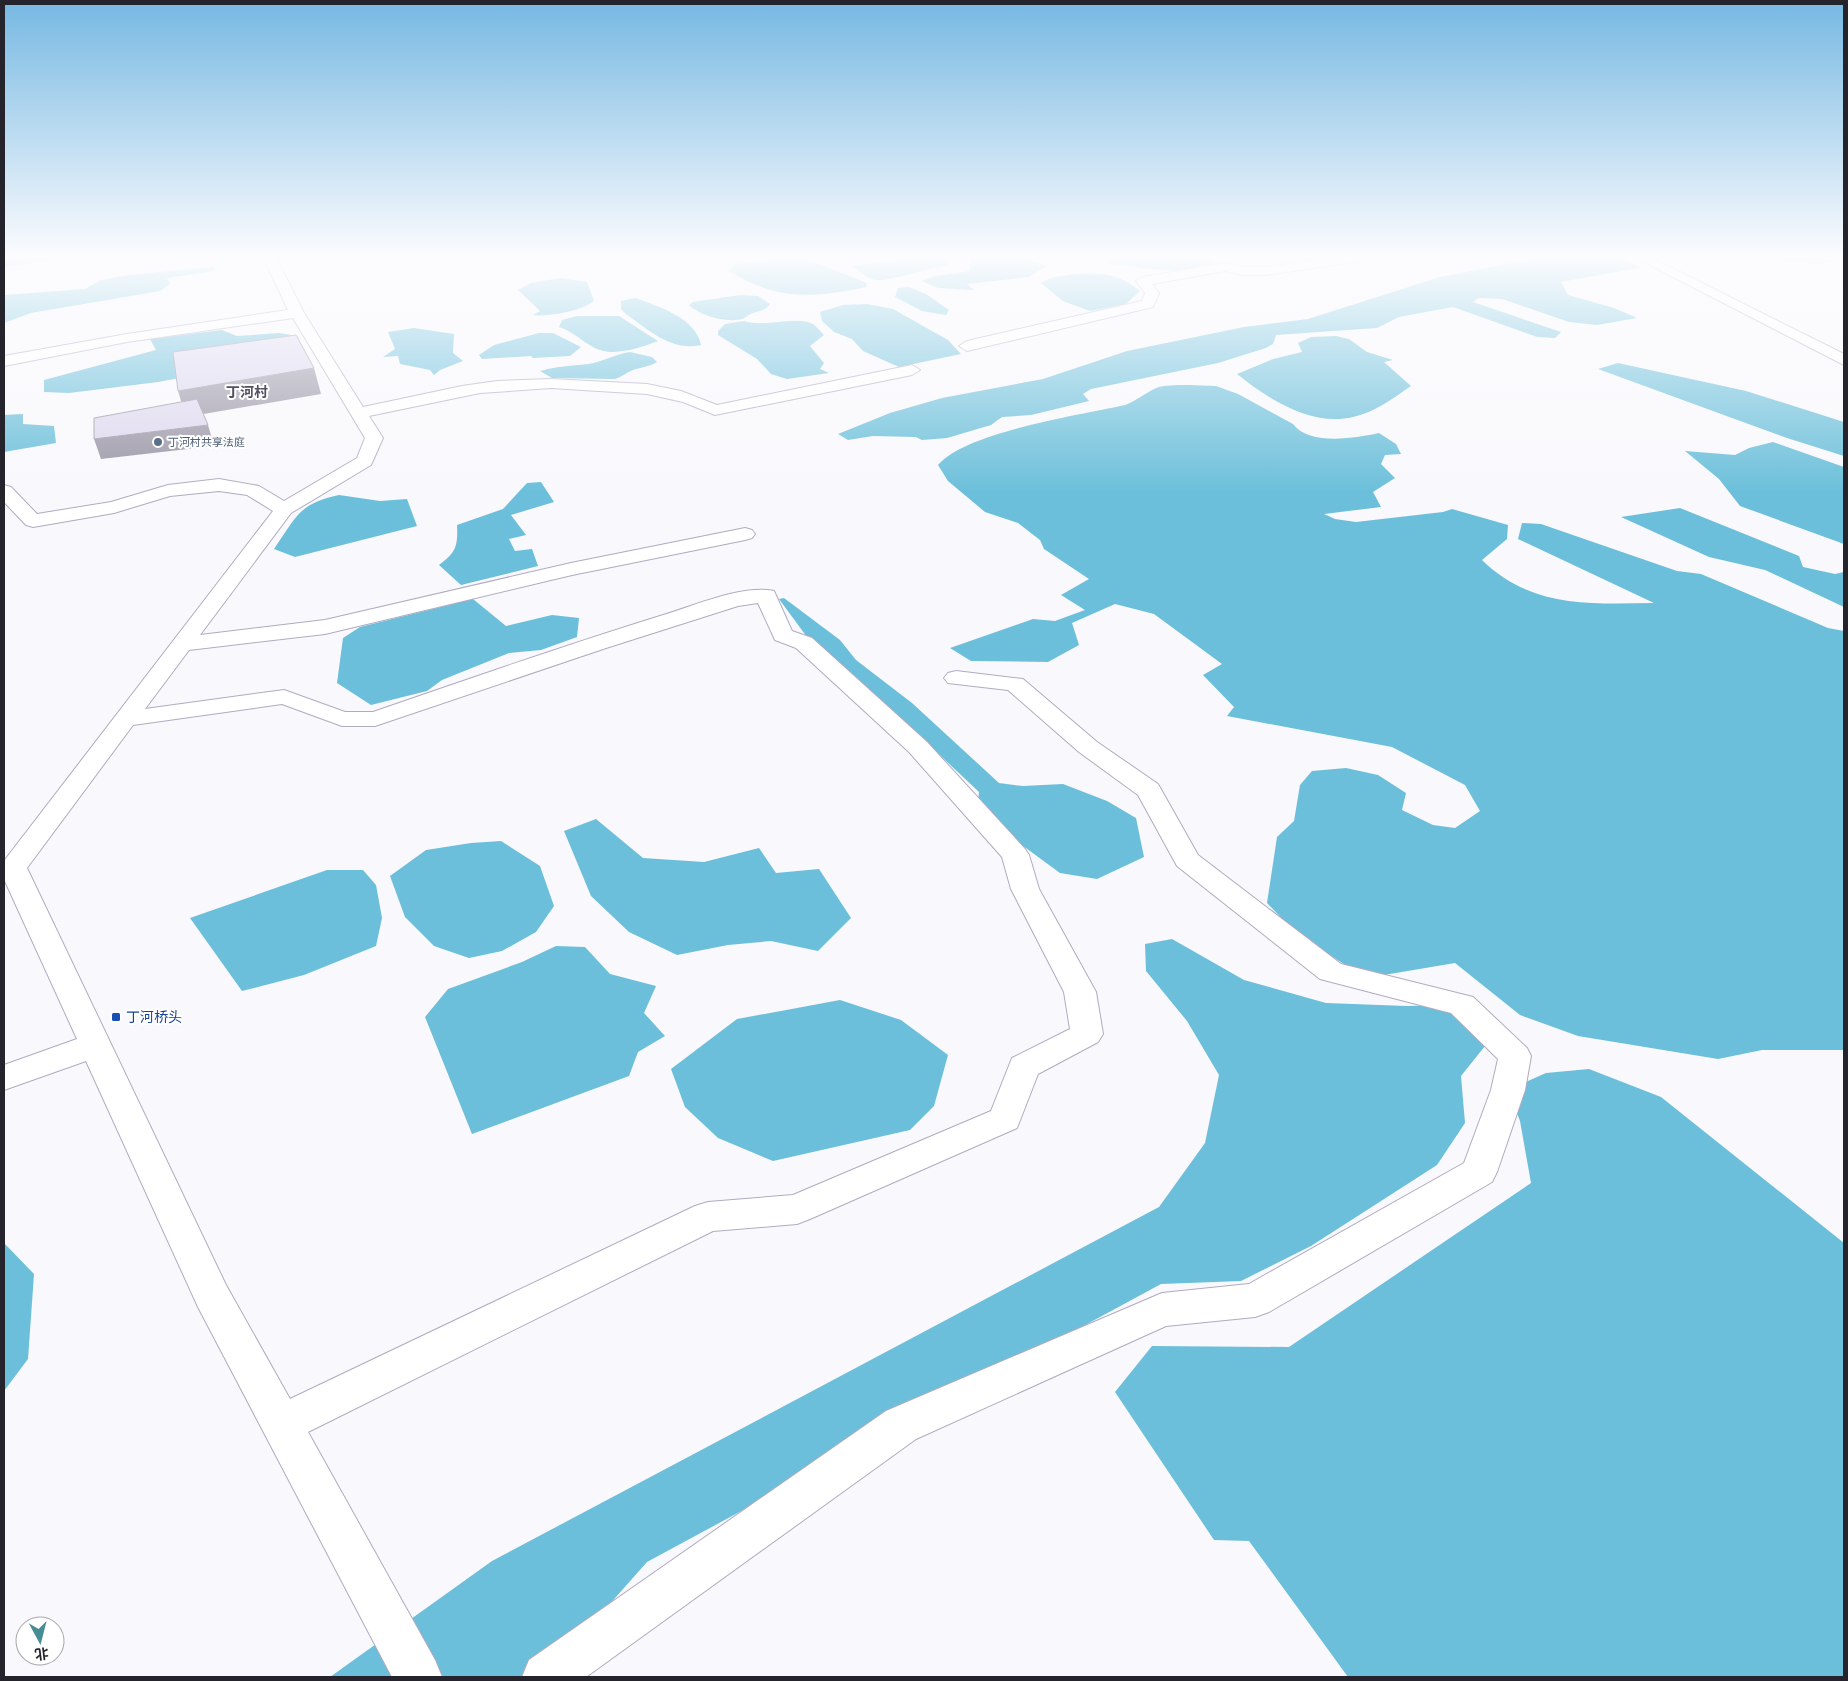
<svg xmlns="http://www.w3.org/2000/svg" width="1848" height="1681" viewBox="0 0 1848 1681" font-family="'Crimson Pro','Noto Sans SC',serif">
<rect width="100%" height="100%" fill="#f9f8fc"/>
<g fill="#6bbfda">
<polygon points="4,257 72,257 4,267"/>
<path d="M914,257H946L948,266C928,267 889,282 876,280C868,279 859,271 852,266Z"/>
<polygon points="1021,257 1047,266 1028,277 967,284 974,290 938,288 922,281 935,276 970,271 970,258"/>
<polygon points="1108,257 1212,257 1215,264 1175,271 1109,264 1110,258"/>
<polygon points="1541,257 1698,257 1561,282 1568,295 1614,308 1637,318 1597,325 1569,322 1502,299 1479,298 1473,302 1561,332 1555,338 1537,337 1453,307 1399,317 1377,328 1276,335 1273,344 1266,348 1218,363 1091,389 1083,394 1089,401 1031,415 1002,417 991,425 947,438 922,440 916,437 873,436 848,440 838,434 890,413 942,398 1043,379 1127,351 1244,327 1308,319 1440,277"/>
<polygon points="1760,257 1816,257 1836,262 1816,264"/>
<path d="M782,258L810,260L867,283L866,287C813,298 777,301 729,271L735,264Z"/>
<polygon points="213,267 215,271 167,278 170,284 160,291 31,313 4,323 4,295 85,289 101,280 128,275"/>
<path d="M1073,274C1103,273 1115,272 1140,291L1126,304L1090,311L1063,301L1041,283L1051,278Z"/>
<path d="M560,278L587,282L594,301C581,311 549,317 533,315L540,311L518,290L531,283Z"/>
<polygon points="909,287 926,294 949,310 946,315 922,311 895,297 898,288"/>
<path d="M740,295L758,296L770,304C765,311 761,310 753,313C749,314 746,318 742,319C727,323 700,316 689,305L693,302Z"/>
<path d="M635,298C658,306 696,318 701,345C672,352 647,329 626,314L621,309V301Z"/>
<polygon points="867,304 893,309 948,340 961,354 899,367 863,351 852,339 834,332 822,321 820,312 843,305"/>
<path d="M577,316H619L658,341C639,348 612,358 593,347C580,340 574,332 559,327L562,320Z"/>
<path d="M744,321C763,328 799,315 813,324C817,327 821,332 824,335L810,346L824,363L820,369L829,373L787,379L771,374L757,359L718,335V331L725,324Z"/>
<polygon points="414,328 454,334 453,353 463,361 440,370 434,375 430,370 400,364 398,356 383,357 395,349 388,332"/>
<polygon points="222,330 237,336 279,333 297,336 305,351 289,358 158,382 69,393 44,392 44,380 156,350 150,339"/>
<polygon points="539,333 553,333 581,347 570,356 533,358 531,356 482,359 479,355 494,345"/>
<path d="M1336,336L1349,339L1367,352L1393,360L1384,362L1411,386C1392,399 1375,412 1353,417C1312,427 1268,399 1237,374L1273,359L1302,352L1298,343L1311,337Z"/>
<path d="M630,352L652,357L657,362C648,367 642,367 633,370C627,372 622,377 615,379L552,378L540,371C559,366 570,366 588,364C603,362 615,354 630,352Z"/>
<polygon points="1618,363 1746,391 1844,422 1844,456 1787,438 1598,369"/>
<path d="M1189,385L1216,386L1238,394L1293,424C1309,446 1356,438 1379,433L1396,444L1401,454L1385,455L1381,464L1395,478L1373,492L1381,507L1324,514L1335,519L1356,522L1443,512L1452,509L1508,525L1507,539L1482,560C1531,608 1590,604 1654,603L1518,539L1522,523L1541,524L1677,571L1701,574L1828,628L1844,631V1050H1762L1718,1059L1578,1036L1520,1015L1455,963L1366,978L1298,935L1267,903L1277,837L1294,821L1300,785L1312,771L1346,768L1378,775L1406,793L1402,810L1433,825L1455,828L1480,811L1465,785L1392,747L1227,716L1234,707L1203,675L1222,664L1154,614L1115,604L1072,623L1079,645L1048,662L971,661L950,648L1033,619L1055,621L1085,610L1061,595L1089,579L1044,549L1040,540L1018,523L985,512L948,481L938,465C966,432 1080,415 1125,405C1137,401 1147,391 1159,387C1168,385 1180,385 1189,385Z"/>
<polygon points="23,414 23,424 54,426 56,443 4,452 4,415"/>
<polygon points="1773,442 1844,467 1844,544 1740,506 1719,479 1685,451 1735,455 1749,448"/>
<path d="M541,482L554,502L511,515L526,535L509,539L515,551L532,549L538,566L461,585L439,565C456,553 458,546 457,525L503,509L527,483Z"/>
<path d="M339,495L380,501L407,499L417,526L295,557L274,549C297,516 298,504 339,495Z"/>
<polygon points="1680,508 1799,556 1803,567 1835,574 1844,572 1844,607 1765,570 1709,557 1621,517"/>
<polygon points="784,598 840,640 856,660 912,703 999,783 1023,786 1063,784 1107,801 1136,818 1144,857 1097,879 1060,873 977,812 979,792 907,724 807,637 779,599"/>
<polygon points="473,599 506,626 552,615 579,618 577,637 541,650 509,653 442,680 427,691 371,705 337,683 343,638 360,627"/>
<polygon points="596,819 643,858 704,862 759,848 776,873 819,869 851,918 818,951 771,941 728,945 677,955 629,932 591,896 564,831"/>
<polygon points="501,841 540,866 554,906 536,932 502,951 469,958 434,946 405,917 390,876 426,850 471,843"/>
<polygon points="327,870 363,870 376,885 382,918 376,946 304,975 242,991 190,918"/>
<polygon points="1172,939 1244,980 1326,1003 1406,1006 1462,1005 1497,1031 1461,1076 1465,1123 1437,1165 1311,1246 1241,1281 1161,1284 647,1562 553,1668 538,1677 330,1677 492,1561 1159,1207 1205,1143 1219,1075 1187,1021 1146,971 1145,944"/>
<polygon points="556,946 585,947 610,974 656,986 644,1013 665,1036 638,1052 629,1076 472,1134 425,1017 448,989 522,962"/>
<polygon points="840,1000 901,1020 948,1055 934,1106 910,1130 773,1161 718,1138 685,1107 671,1069 737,1019"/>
<polygon points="1589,1069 1661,1097 1844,1243 1844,1677 1348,1677 1249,1541 1214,1540 1115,1392 1152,1346 1289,1347 1531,1183 1520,1121 1508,1090 1546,1073"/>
<polygon points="4,1243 34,1274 28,1359 4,1391"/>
</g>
<polygon fill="#f9f8fc" points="1619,257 1701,257 1699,261 1645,270"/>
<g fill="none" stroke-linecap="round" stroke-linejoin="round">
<g stroke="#b0abc1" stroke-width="2">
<g id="street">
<path d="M263,257H276L304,313L363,407L462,386L497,381L551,379L647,384L681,391L717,405L912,365L920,370L912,375L715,415L683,402L647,394L551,388L480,393L369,416L383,438L371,465L291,513L200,635L325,620L571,563L745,528L752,530L755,534L752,538L745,540L572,575L325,634L189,650L145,709L284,690L345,712H373C468,679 564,646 660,616C691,607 742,584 774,591L792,631L812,638L927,742L1025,849L1029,855L1039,889L1096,992L1103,1034L1098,1042L1038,1074L1017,1128L810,1219L797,1224L713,1231L308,1432L435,1660L442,1677H392L198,1307L86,1061L4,1090V1065L77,1039L4,879V861L273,511L247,495L219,491L170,496L114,513L33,527L26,525L4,502V485L11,487L37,514L111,502L168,485L219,479L259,486L284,501L357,458L365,438L293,318L127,342L4,366V356L127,334L288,310ZM758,603L775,640L796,648L909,752L1002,857L1011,889L1064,992L1070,1029L1012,1058L991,1111L793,1195L708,1202L695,1206L290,1399L226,1285L27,868L133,725L282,704L342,726H375L606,648L738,606Z"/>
<polygon points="1332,257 1366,257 1360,261 1266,275 1242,275 1225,271 1152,284 1159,293 1153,307 967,351 959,346 967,341 1142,301 1145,293 1136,281 1143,277 1225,263 1242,267 1266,267"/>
<polygon points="956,671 1023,679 1097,742 1158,784 1198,855 1341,964 1473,997 1527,1048 1531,1056 1525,1090 1497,1172 1492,1182 1269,1312 1255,1317 1166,1326 916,1439 586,1677 522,1677 529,1660 886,1411 1162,1293 1249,1284 1464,1163 1491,1090 1498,1059 1451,1013 1320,979 1177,866 1138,795 1079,752 1008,690 948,683 944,678 948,673"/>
</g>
</g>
<g stroke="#b0abc1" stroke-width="2">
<polygon id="primary" points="1634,257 1650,257 1844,354 1844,365"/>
</g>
<use href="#street" fill="#fff" fill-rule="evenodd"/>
<use href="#primary" fill="#fff" fill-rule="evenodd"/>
</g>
<g fill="#9b97a7">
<polygon points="314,368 321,394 186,417 178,391"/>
<polygon points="208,425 214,446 101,459 94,439"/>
</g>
<g fill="#ddd8ef" stroke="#9b97a7">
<polygon points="296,335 314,368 178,391 173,352"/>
<polygon points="197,399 208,425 94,439 94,418"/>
</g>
<linearGradient id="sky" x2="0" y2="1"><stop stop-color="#76b8e2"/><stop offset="0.52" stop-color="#fcfcfe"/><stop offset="1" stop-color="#fcfcfe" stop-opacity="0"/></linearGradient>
<rect width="1848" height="493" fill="url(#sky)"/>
<circle fill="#5c6f8a" stroke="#fff" stroke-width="2" cx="158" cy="442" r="5"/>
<rect fill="#1a4fb4" stroke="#fff" stroke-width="2" x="111" y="1012" width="10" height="10" rx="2.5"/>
<g text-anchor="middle" stroke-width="4" stroke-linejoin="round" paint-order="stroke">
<g font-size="11" fill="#4e5e75" stroke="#fff" text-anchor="start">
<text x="168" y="446">丁河村共享法庭</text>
</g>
<g font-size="14" font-weight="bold" fill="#545063" stroke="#fff">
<text x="247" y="397">丁河村</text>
</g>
<g font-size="14" fill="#164399" stroke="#fff" text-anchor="start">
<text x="126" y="1022">丁河桥头</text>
</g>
</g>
<rect width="1848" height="1681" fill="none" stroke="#25232b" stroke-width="10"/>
<g transform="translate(40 1641) rotate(173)"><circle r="24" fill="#ffffff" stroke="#a8a7aa"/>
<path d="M0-4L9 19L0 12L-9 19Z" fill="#458c94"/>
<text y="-8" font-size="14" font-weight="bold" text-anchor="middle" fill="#25232b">北</text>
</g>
</svg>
